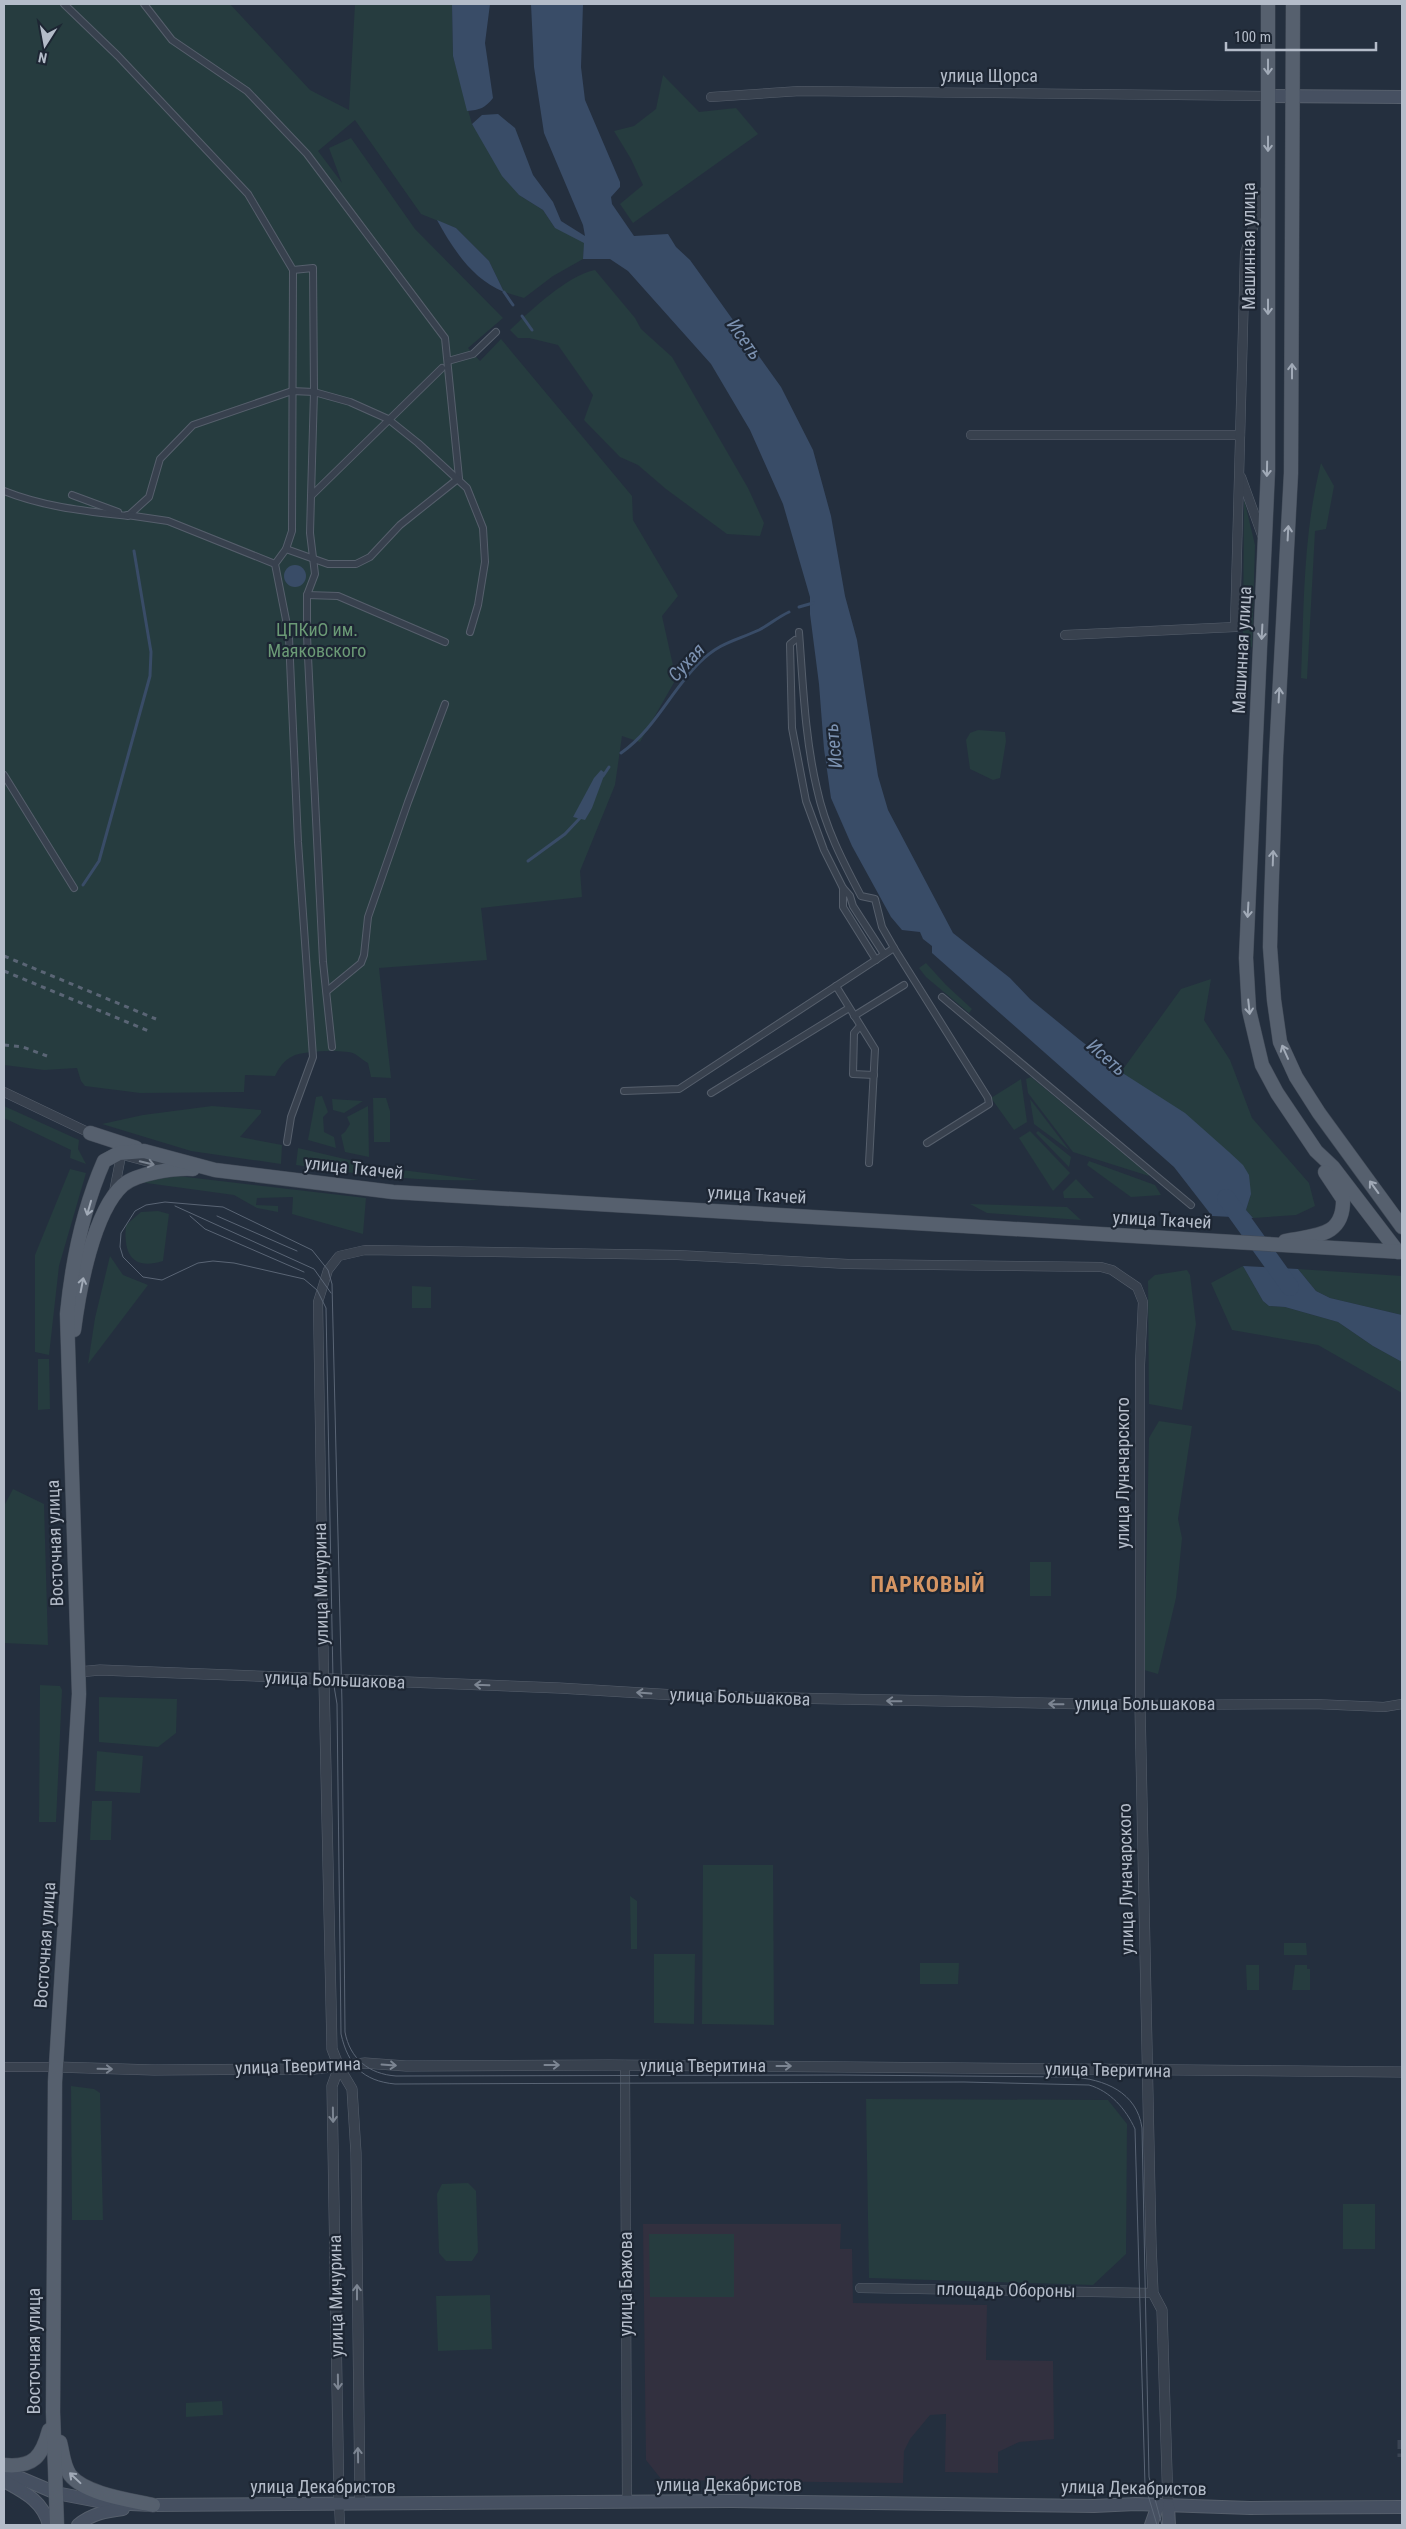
<svg xmlns="http://www.w3.org/2000/svg" width="1406" height="2529" viewBox="0 0 1406 2529" font-family="'Roboto Condensed',sans-serif">
<rect width="100%" height="100%" fill="#242f3e"/>
<polygon fill="#32303f" points="643,2224 841,2224 840,2249 852,2249 853,2303 987,2305 986,2360 1053,2361 1054,2439 1019,2442 998,2452 998,2473 945,2472 946,2414 930,2415 910,2439 904,2451 903,2483 662,2480 646,2460"/>
<g fill="#263c3f">
<path d="M4,4H230L310,90L349,110L355,4H452L453,56L472,124L519,195L543,210L555,228L585,236L583,259L553,276L524,298L504,292L489,261L456,228L421,214L355,120L318,151L342,183L329,148L351,138L415,229L503,318L468,348L480,361L501,339L632,496L633,520L678,596L662,616L676,679L640,742L622,736L615,785L580,871L582,897L481,908L487,960L379,968L391,1078L371,1077L368,1063C364,1061 360,1057 355,1054C345,1049 304,1051 293,1056C284,1060 279,1068 275,1076L245,1075L244,1092L140,1093L85,1086L81,1081L77,1068L44,1070L4,1065Z"/>
<polygon points="663,75 699,112 736,108 758,134 633,223 620,204 643,185 631,159 614,131 634,126 656,109"/>
<path d="M595,270L635,318L641,329L672,357L748,488L764,523L760,536L727,534L666,489L638,465L620,457L584,420L593,395L558,345L529,338H518L510,330C530,311 568,275 595,270Z"/>
<path d="M1321,463L1334,486L1326,529L1315,531L1307,679L1301,678C1304,606 1303,533 1321,463Z"/>
<polygon points="1244,499 1255,545 1252,648 1243,635"/>
<polygon points="978,730 1005,732 1006,741 1000,778 993,780 970,769 966,740 970,733"/>
<polygon points="926,963 946,985 972,1009 969,1013 926,977 919,968"/>
<polygon points="1211,979 1204,1020 1230,1060 1252,1118 1309,1183 1315,1206 1296,1215 1253,1218 1246,1210 1251,1194 1121,1072 1181,989"/>
<polygon points="1031,1077 1148,1174 1149,1176 1073,1152 1028,1093 1026,1079"/>
<polygon points="1021,1079 1027,1122 1014,1130 991,1098"/>
<polygon points="322,1096 328,1112 323,1117 324,1132 334,1137 336,1148 308,1140 316,1097"/>
<polygon points="373,1098 386,1098 390,1111 390,1142 374,1142"/>
<polygon points="332,1099 363,1101 344,1113 333,1110"/>
<polygon points="1030,1099 1069,1150 1034,1124"/>
<polygon points="4,1106 79,1140 78,1149 86,1164 70,1158 71,1150 4,1118"/>
<polygon points="212,1106 261,1110 261,1113 240,1137 282,1145 281,1164 191,1151 102,1124 143,1115"/>
<polygon points="368,1106 369,1157 345,1152 341,1135 345,1132 350,1124 347,1117"/>
<polygon points="1030,1131 1070,1173 1053,1191 1019,1138"/>
<polygon points="1038,1131 1071,1157 1069,1167 1036,1133"/>
<path d="M298,1148L379,1167L479,1180C417,1182 357,1174 296,1165Z"/>
<polygon points="1089,1161 1155,1185 1161,1195 1131,1197 1087,1165"/>
<polygon points="70,1169 86,1173 59,1266 49,1355 35,1352 35,1255"/>
<polygon points="178,1176 366,1198 363,1234 292,1214 293,1197 257,1198 256,1205 278,1206 278,1212 257,1208 234,1195 139,1182"/>
<polygon points="1076,1179 1094,1198 1064,1198 1063,1192"/>
<polygon points="970,1204 1067,1207 1081,1220 987,1213"/>
<path d="M158,1211L169,1214L163,1261C132,1271 123,1253 126,1225L141,1212Z"/>
<polygon points="110,1256 123,1275 148,1285 88,1364 95,1318"/>
<polygon points="1243,1266 1263,1301 1269,1306 1285,1307 1338,1322 1373,1346 1402,1362 1402,1393 1318,1345 1232,1330 1211,1283"/>
<polygon points="1298,1269 1402,1276 1402,1315 1330,1298 1316,1291"/>
<polygon points="1187,1270 1190,1275 1196,1324 1182,1410 1149,1404 1148,1281 1155,1275"/>
<polygon points="412,1286 431,1287 431,1308 412,1308"/>
<polygon points="38,1359 49,1359 50,1409 38,1410"/>
<polygon points="1159,1421 1192,1426 1178,1519 1182,1538 1176,1598 1158,1674 1144,1670 1149,1438"/>
<polygon points="13,1489 44,1504 48,1645 4,1643 4,1506"/>
<rect x="1030" y="1562" width="21" height="34"/>
<polygon points="40,1685 60,1686 62,1690 56,1822 39,1822"/>
<polygon points="99,1697 177,1699 176,1733 158,1747 99,1742"/>
<polygon points="97,1751 143,1756 140,1793 95,1791"/>
<polygon points="92,1801 112,1801 111,1840 90,1840"/>
<polygon points="703,1865 773,1865 774,2025 702,2024"/>
<polygon points="630,1896 637,1901 637,1949 631,1949"/>
<polygon points="1284,1943 1306,1943 1307,1955 1284,1955"/>
<polygon points="654,1954 695,1954 694,2024 654,2023"/>
<polygon points="920,1963 959,1963 958,1984 920,1984"/>
<polygon points="1246,1965 1259,1965 1259,1990 1247,1990"/>
<polygon points="1295,1965 1307,1965 1307,1969 1310,1969 1310,1990 1292,1990"/>
<polygon points="71,2086 94,2089 100,2093 103,2220 72,2220"/>
<polygon points="866,2099 1108,2100 1127,2124 1126,2254 1093,2285 869,2278"/>
<polygon points="468,2183 476,2191 478,2252 472,2261 446,2261 439,2253 437,2194 442,2184"/>
<rect x="1343" y="2204" width="32" height="45"/>
<polygon points="649,2234 734,2234 734,2297 650,2297"/>
<polygon points="490,2295 492,2349 438,2351 436,2296"/>
<polygon points="222,2401 223,2415 186,2417 186,2403"/>
</g>
<g fill="#394c67">
<path d="M452,4H490L485,43L493,98C485,108 480,110 467,111L453,56Z"/>
<polygon points="531,4 583,4 581,67 585,100 620,182 620,187 611,197 612,204 634,236 668,234 676,247 690,260 781,387 813,450 831,516 845,596 857,640 878,776 888,810 953,933 1010,978 1030,999 1080,1040 1121,1072 1185,1113 1229,1152 1243,1165 1249,1175 1251,1194 1246,1210 1253,1218 1212,1216 1174,1167 932,953 932,946 923,939 920,932 902,930 891,917 852,846 831,798 824,749 819,684 810,614 810,597 783,504 750,430 711,364 628,271 610,259 583,259 584,243 555,228 543,210 519,195 502,176 472,124 482,115 498,114 515,128 533,175 553,202 561,221 585,236 583,225 544,133 534,67"/>
<path d="M437,220L456,228L489,261L504,292C472,279 453,249 437,220Z"/>
<circle cx="295" cy="576" r="11"/>
<polygon points="601,770 605,773 592,808 585,820 573,817 594,778"/>
<polygon points="1243,1266 1298,1269 1316,1291 1330,1298 1402,1315 1402,1362 1373,1346 1338,1322 1285,1307 1269,1306 1263,1301"/>
</g>
<g fill="none" stroke-linecap="round" stroke-linejoin="round">
<g stroke="#394c67" stroke-width="3">
<polyline points="504,292 513,305"/>
<polyline points="522,316 532,330"/>
<polyline points="799,607 813,603"/>
<path d="M621,753C655,729 670,692 699,663C720,642 735,641 759,630C769,625 778,617 789,612"/>
<polyline points="603,776 609,767"/>
<polyline points="528,861 565,834 581,817"/>
<polyline points="83,885 99,861 150,676 151,652 134,551"/>
</g>
<polyline stroke="#394c67" stroke-width="18" points="1226,1198 1290,1287"/>
<polyline stroke="#3a4453" stroke-width="9" stroke-dasharray="9 4.5" stroke-linecap="butt" points="1402,2440 1402,2457"/>
<g stroke="#565f6c" stroke-width="8">
<g id="pedestrian">
<polyline points="64,4 118,56 248,194 293,270 313,268 314,392 311,496"/>
<polyline points="144,4 172,40 247,91 307,154 445,338 459,478 400,525 370,557 356,564 328,564 286,549"/>
<polyline points="448,361 473,354 496,332"/>
<path d="M4,491C44,507 85,511 128,516L149,497L160,459L193,425L292,391L314,392L350,402L388,419L418,443L467,488L483,528L485,562L478,605L470,632"/>
<polyline points="72,495 118,512"/>
<polyline points="127,515 168,521 275,564"/>
<polyline points="307,595 338,596 445,642"/>
<polyline points="288,630 275,564 286,549 292,531 293,270"/>
<polyline points="307,632 307,595 315,574 310,533 311,496 442,368"/>
<path d="M799,632C803,684 805,739 817,789C825,827 843,862 861,896L875,899L882,927L894,948L988,1098L989,1104L927,1143"/>
<polyline points="307,636 323,962 332,1047"/>
<polyline points="795,640 790,644 792,728 806,801 824,850 843,888 843,907 876,960"/>
<polyline points="4,775 74,888"/>
<polyline points="843,888 850,896 853,906 884,954"/>
<polyline points="836,986 875,1049 869,1163"/>
<polyline points="327,991 361,963 364,955 368,917 408,802 445,704"/>
<polyline points="942,997 1191,1205"/>
<polyline points="854,1016 904,985"/>
<polyline points="860,1026 854,1033 853,1074 874,1075"/>
<polyline points="624,1091 679,1089 894,948"/>
<polyline points="711,1093 849,1008"/>
<polyline points="287,1142 291,1117 313,1057 298,842 289,638"/>
</g>
</g>
<g stroke="#565f6c" stroke-width="10">
<g id="minor">
<polyline points="711,97 800,91 1268,96"/>
<polyline points="971,435 1240,435"/>
<polyline points="1241,477 1262,535"/>
<polyline points="1065,635 1235,627 1245,253 1265,190"/>
<polyline points="4,1092 94,1135"/>
<polyline points="123,1155 168,1167"/>
<polyline points="114,1192 120,1161 119,1153"/>
<polyline points="324,1680 318,1302 328,1270 339,1256 365,1250 677,1255 848,1264 1101,1267 1112,1270 1137,1287 1143,1302 1140,1365 1140,1705 1314,1704 1384,1707 1402,1704"/>
<polyline points="625,2065 627,2502"/>
<polyline points="4,2067 56,2067"/>
<polyline points="860,2288 1153,2293"/>
<polyline points="339,2504 340,2525"/>
</g>
</g>
<g stroke="#565f6c" stroke-width="11">
<g id="tertiary">
<polyline points="78,1672 100,1670 559,1688 692,1696 1140,1705 1151,2244 1153,2293 1162,2310 1168,2506"/>
<polyline points="324,1680 332,2049 339,2067 352,2089 356,2153 360,2504"/>
<polyline points="56,2067 154,2070 314,2069 365,2063 406,2066 609,2065 1402,2072"/>
<polyline points="339,2504 332,2086 339,2067"/>
</g>
</g>
<g stroke="#565f6c" stroke-width="14">
<g id="secondary">
<polyline points="1268,96 1402,97"/>
<polyline points="4,2471 56,2493 108,2503 153,2505 732,2501 1094,2506 1136,2504 1250,2508 1402,2507"/>
<path d="M4,2481C24,2492 43,2501 49,2525"/>
<polyline points="1168,2506 1169,2525"/>
<path d="M78,2525C91,2514 106,2511 123,2509"/>
<polyline points="1151,2525 1158,2505"/>
</g>
</g>
<g stroke="#414a57" stroke-width="15">
<g id="primary">
<polyline points="1268,4 1268,470 1246,958 1249,1010 1262,1065 1277,1093 1316,1151 1333,1167 1398,1252"/>
<polyline points="1293,4 1291,473 1276,756 1271,906 1270,947 1274,1000 1280,1042 1296,1077 1319,1113 1402,1227"/>
<polyline points="90,1133 136,1148"/>
<path d="M1285,1241C1314,1235 1344,1238 1343,1199L1325,1172"/>
<path d="M74,1330C79,1291 93,1212 123,1185C137,1173 175,1168 193,1169"/>
<path d="M60,2442C63,2453 63,2465 70,2475C85,2494 130,2500 153,2505"/>
<path d="M4,2465C34,2468 42,2456 49,2430"/>
<path d="M57,2525L53,2412L55,2082L79,1694L67,1314C72,1262 83,1209 104,1161L119,1153L144,1151L215,1170L393,1192L1402,1252"/>
</g>
</g>
<use href="#pedestrian" stroke="#38414e" stroke-width="6"/>
<use href="#minor" stroke="#38414e" stroke-width="9"/>
<use href="#tertiary" stroke="#38414e" stroke-width="10"/>
<use href="#secondary" stroke="#465061" stroke-width="12"/>
<use href="#primary" stroke="#56606e" stroke-width="14"/>
<g stroke="#5a6575" stroke-width="1">
<polyline points="175,1206 314,1269 331,1293"/>
<polyline points="190,1216 205,1229 304,1272"/>
<polyline points="217,1216 297,1251"/>
<path d="M1157,2525L1145,2485L1135,2129C1126,2109 1110,2091 1089,2085L964,2082L395,2084C363,2081 348,2065 341,2034L337,1704L333,1680L326,1308L317,1290L304,1279L234,1263L213,1261L198,1263L162,1280L143,1277L123,1257L120,1247L121,1233L135,1211L146,1205L165,1202L223,1207L312,1250L328,1270L332,1284L342,1704L345,2032C350,2059 369,2074 396,2076L842,2075L1072,2077C1104,2079 1137,2092 1142,2128L1149,2477L1162,2525"/>
</g>
<g stroke="#5a6575" stroke-width="3" stroke-dasharray="5 5" stroke-linecap="butt">
<polyline points="4,956 156,1019"/>
<polyline points="4,971 151,1032"/>
<polyline points="4,1045 23,1047 47,1056"/>
</g>
</g>
<defs><path id="oneway-shaft" d="M-6 0H5M1.5-3L5.5 0L1.5 3" fill="none" stroke-width="1.6" stroke-linecap="round" stroke-linejoin="round" transform="scale(1.25)"/></defs>
<g stroke="#a1aab7">
<use href="#oneway-shaft" transform="translate(1268 67) rotate(90)"/>
<use href="#oneway-shaft" transform="translate(1268 144) rotate(90)"/>
<use href="#oneway-shaft" transform="translate(1268 307) rotate(90)"/>
<use href="#oneway-shaft" transform="translate(1292 371) rotate(-90)"/>
<use href="#oneway-shaft" transform="translate(1267 469) rotate(91)"/>
<use href="#oneway-shaft" transform="translate(1288 533) rotate(-87)"/>
<use href="#oneway-shaft" transform="translate(1262 632) rotate(93)"/>
<use href="#oneway-shaft" transform="translate(1279 695) rotate(-87)"/>
<use href="#oneway-shaft" transform="translate(1273 858) rotate(-88)"/>
<use href="#oneway-shaft" transform="translate(1248 910) rotate(93)"/>
<use href="#oneway-shaft" transform="translate(1249 1007) rotate(84)"/>
<use href="#oneway-shaft" transform="translate(1285 1052) rotate(-114)"/>
<use href="#oneway-shaft" transform="translate(1374 1187) rotate(-126)"/>
<use href="#oneway-shaft" transform="translate(89 1208) rotate(106)"/>
<use href="#oneway-shaft" transform="translate(82 1285) rotate(-79)"/>
<use href="#oneway-shaft" transform="translate(75 2478) rotate(-137)"/>
</g>
<g stroke="#7c8592">
<use href="#oneway-shaft" transform="translate(147 1163) rotate(14)"/>
<use href="#oneway-shaft" transform="translate(482 1685) rotate(-178)"/>
<use href="#oneway-shaft" transform="translate(644 1693) rotate(-176)"/>
<use href="#oneway-shaft" transform="translate(894 1701) rotate(-179)"/>
<use href="#oneway-shaft" transform="translate(1056 1704) rotate(-179)"/>
<use href="#oneway-shaft" transform="translate(389 2065) rotate(4)"/>
<use href="#oneway-shaft" transform="translate(552 2065)"/>
<use href="#oneway-shaft" transform="translate(784 2066)"/>
<use href="#oneway-shaft" transform="translate(105 2069) rotate(1)"/>
<use href="#oneway-shaft" transform="translate(333 2115) rotate(89)"/>
<use href="#oneway-shaft" transform="translate(357 2292) rotate(-90)"/>
<use href="#oneway-shaft" transform="translate(338 2382) rotate(89)"/>
<use href="#oneway-shaft" transform="translate(358 2455) rotate(-91)"/>
</g>
<g text-anchor="middle" stroke-width="4.5" stroke-linejoin="round" paint-order="stroke">
<g font-size="18" fill="#b4bcc9" stroke="#1d2633">
<text x="989" y="82">улица Щорса</text>
<text transform="translate(1249 246) rotate(-90)" y="6">Машинная улица</text>
<text transform="translate(1242 650) rotate(-87)" y="6">Машинная улица</text>
<text transform="translate(354 1168) rotate(6)" y="6">улица Ткачей</text>
<text transform="translate(757 1195) rotate(3)" y="6">улица Ткачей</text>
<text transform="translate(1162 1220) rotate(3)" y="6">улица Ткачей</text>
<text transform="translate(1123 1473) rotate(-90)" y="6">улица Луначарского</text>
<text transform="translate(55 1543) rotate(-92)" y="6">Восточная улица</text>
<text transform="translate(321 1584) rotate(-91)" y="6">улица Мичурина</text>
<text transform="translate(335 1680) rotate(2)" y="6">улица Большакова</text>
<text transform="translate(740 1697) rotate(2)" y="6">улица Большакова</text>
<text x="1145" y="1710">улица Большакова</text>
<text transform="translate(1126 1879) rotate(-91)" y="6">улица Луначарского</text>
<text transform="translate(45 1945) rotate(-86)" y="6">Восточная улица</text>
<text transform="translate(298 2066) rotate(-2)" y="6">улица Тверитина</text>
<text x="703" y="2072">улица Тверитина</text>
<text transform="translate(1108 2070) rotate(1)" y="6">улица Тверитина</text>
<text transform="translate(626 2284) rotate(-90)" y="6">улица Бажова</text>
<text transform="translate(1006 2290) rotate(1)" y="6">площадь Обороны</text>
<text transform="translate(336 2296) rotate(-91)" y="6">улица Мичурина</text>
<text transform="translate(34 2351) rotate(-90)" y="6">Восточная улица</text>
<text x="729" y="2491">улица Декабристов</text>
<text x="323" y="2493">улица Декабристов</text>
<text transform="translate(1134 2488) rotate(1)" y="6">улица Декабристов</text>
</g>
<g font-size="18" fill="#6b9a76" stroke="#1d2633">
<text x="317" y="636">ЦПКиО им.<tspan x="317" dy="21">Маяковского</tspan></text>
</g>
<g font-size="19" font-style="italic" fill="#7c92b1" stroke="#1d2633">
<text transform="translate(745 339) rotate(55)" y="7">Исеть</text>
<text transform="translate(686 662) rotate(-47)" y="7">Сухая</text>
<text transform="translate(833 746) rotate(-96)" y="7">Исеть</text>
<text transform="translate(1107 1057) rotate(41)" y="7">Исеть</text>
</g>
<g font-size="22" font-weight="bold" letter-spacing="1" fill="#d59563" stroke="#1d2633">
<text x="928" y="1592">ПАРКОВЫЙ</text>
</g>
</g>
<rect width="1406" height="2529" fill="none" stroke="#b4bcc9" stroke-width="10"/>
<g transform="translate(45 45) rotate(191)" stroke="#1d2633" stroke-width="4" paint-order="stroke">
<path d="M0-4L9 19L0 12L-9 19Z" fill="#b4bcc9"/>
<text y="-8" font-size="14" font-weight="bold" text-anchor="middle" fill="#b4bcc9">N</text>
</g>
<path d="M1226 42v8h150v-8" fill="none" stroke="#b4bcc9" stroke-width="2.5"/>
<text x="1234" y="42" font-size="15" fill="#b4bcc9" stroke="#1d2633" stroke-width="4" paint-order="stroke">100 m</text>
</svg>
